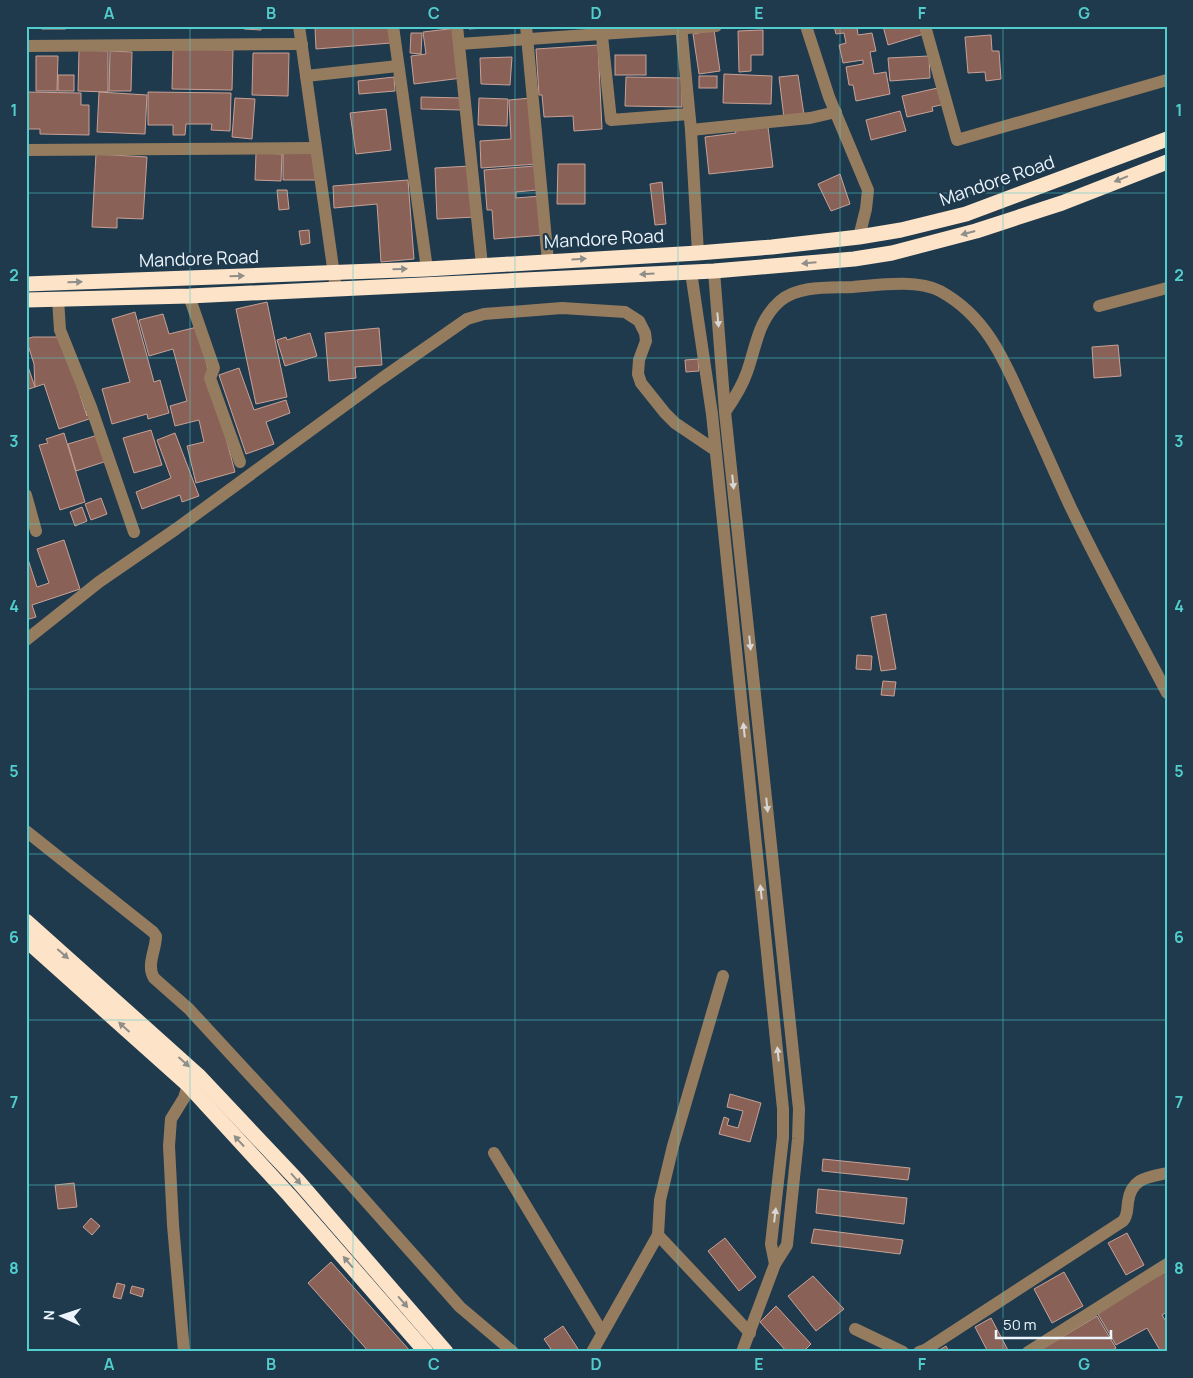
<svg xmlns="http://www.w3.org/2000/svg" width="1193" height="1378" viewBox="0 0 1193 1378" font-family="Manrope,sans-serif">
<rect width="100%" height="100%" fill="#1f3a4d"/>
<g fill="#8a6156" stroke="#c7a196">
<rect x="42" y="26" width="23" height="3"/>
<polygon points="244,26 261,26 261,30 244,29"/>
<polygon points="341,26 389,26 391,43 316,49 315,28"/>
<polygon points="469,26 502,26 502,27 469,29"/>
<polygon points="834,26 857,26 858,35 872,33 876,51 870,52 874,74 886,72 890,94 856,101 853,85 849,85 846,67 863,64 863,60 843,63 839,45 846,43 844,33 836,34"/>
<polygon points="883,26 925,26 927,33 888,45"/>
<polygon points="457,28 462,78 414,84 411,56 426,54 423,32"/>
<polygon points="714,30 720,71 699,74 693,34"/>
<polygon points="763,30 763,55 751,55 751,71 739,72 738,31"/>
<polygon points="411,33 422,33 421,54 410,53"/>
<polygon points="991,35 992,51 999,51 1001,79 986,81 985,72 968,73 965,37"/>
<polygon points="598,45 602,129 574,131 573,116 544,117 542,95 539,95 536,49"/>
<polygon points="173,49 233,50 232,90 172,89"/>
<polygon points="79,50 108,51 108,92 78,91"/>
<polygon points="110,51 132,52 131,91 109,91"/>
<polygon points="253,53 289,53 288,96 252,95"/>
<rect x="615" y="55" width="31" height="20"/>
<polygon points="36,56 58,56 57,91 36,91"/>
<polygon points="929,56 930,78 890,81 888,58"/>
<polygon points="512,57 510,85 481,84 480,58"/>
<polygon points="724,74 772,76 771,104 723,103"/>
<rect x="58" y="75" width="16" height="16"/>
<polygon points="798,75 804,115 784,118 779,77"/>
<rect x="699" y="76" width="18" height="12"/>
<polygon points="394,77 395,91 359,94 358,81"/>
<polygon points="626,77 682,78 682,107 625,106"/>
<polygon points="942,87 945,104 932,107 933,111 907,117 902,96"/>
<polygon points="27,92 81,93 81,105 89,105 89,135 40,134 40,129 26,129"/>
<polygon points="99,92 147,95 145,134 97,132"/>
<polygon points="148,92 231,93 230,131 211,130 212,124 186,124 185,135 173,135 173,125 148,125"/>
<polygon points="421,97 462,98 462,110 421,109"/>
<polygon points="235,98 255,99 252,139 232,137"/>
<polygon points="479,98 508,99 507,126 478,125"/>
<polygon points="531,98 537,164 481,168 480,141 511,139 509,100"/>
<polygon points="386,109 391,150 356,154 350,113"/>
<polygon points="900,111 906,131 871,140 866,120"/>
<polygon points="768,127 773,167 709,174 705,137 736,133 735,131"/>
<polygon points="283,152 317,152 316,180 283,180"/>
<polygon points="256,153 282,154 281,181 255,180"/>
<polygon points="96,154 147,157 143,219 117,218 117,228 92,227"/>
<polygon points="558,164 585,164 585,204 557,204"/>
<polygon points="470,166 475,217 437,219 435,168"/>
<polygon points="535,166 537,190 516,192 516,198 541,196 544,235 494,239 492,210 487,210 484,170"/>
<polygon points="840,174 850,204 831,211 818,184"/>
<polygon points="408,180 414,259 381,262 377,204 334,208 333,186"/>
<polygon points="662,182 666,224 655,225 650,184"/>
<polygon points="277,190 287,190 289,209 279,210"/>
<polygon points="309,230 310,243 301,245 299,231"/>
<polygon points="267,302 287,397 256,404 236,309"/>
<polygon points="135,312 154,382 160,380 169,413 148,419 147,414 112,424 102,389 130,382 112,319"/>
<polygon points="163,314 169,334 197,327 235,472 196,483 187,446 204,442 199,420 175,426 170,406 187,401 173,349 149,356 139,320"/>
<polygon points="379,328 382,365 355,367 356,378 329,381 325,333"/>
<polygon points="310,333 317,356 285,366 277,340 286,337 287,340"/>
<polygon points="33,337 61,337 87,416 86,402 92,418 59,429 44,384 26,390 26,361 35,387 34,364 26,339"/>
<polygon points="1118,345 1121,376 1094,378 1092,347"/>
<polygon points="698,359 699,371 686,372 685,360"/>
<polygon points="239,368 254,410 286,400 290,413 266,422 274,444 246,454 219,375"/>
<polygon points="151,430 162,465 134,473 123,438"/>
<polygon points="64,433 85,502 60,510 39,445 48,443 46,439"/>
<polygon points="175,433 199,496 182,502 180,495 142,509 136,492 171,478 157,440"/>
<polygon points="98,435 107,461 76,471 68,444"/>
<polygon points="101,498 107,514 91,520 85,504"/>
<polygon points="82,507 87,521 75,526 70,512"/>
<polygon points="64,540 80,589 32,605 36,617 26,620 26,553 37,587 49,583 37,549"/>
<polygon points="886,614 896,669 881,671 871,617"/>
<polygon points="857,655 872,656 871,670 856,669"/>
<polygon points="883,681 896,682 894,696 881,695"/>
<polygon points="730,1094 761,1103 750,1142 719,1134 724,1117 729,1119 727,1125 738,1128 743,1111 727,1107"/>
<polygon points="823,1159 910,1168 908,1180 822,1171"/>
<polygon points="74,1183 77,1207 58,1209 55,1185"/>
<polygon points="818,1189 907,1198 904,1224 816,1213"/>
<polygon points="91,1218 100,1226 92,1235 83,1227"/>
<polygon points="814,1229 903,1240 900,1254 811,1243"/>
<polygon points="1127,1233 1144,1265 1126,1275 1108,1243"/>
<polygon points="725,1238 756,1277 739,1291 708,1251"/>
<polygon points="331,1262 411,1352 369,1352 308,1283"/>
<polygon points="1167,1271 1167,1312 1162,1315 1167,1323 1167,1352 1161,1352 1147,1328 1116,1345 1096,1311"/>
<polygon points="1064,1272 1083,1306 1052,1323 1034,1289"/>
<polygon points="813,1276 844,1309 816,1331 788,1296"/>
<polygon points="117,1283 125,1285 121,1299 113,1297"/>
<polygon points="132,1286 144,1289 142,1297 130,1293"/>
<polygon points="776,1306 811,1344 803,1352 787,1352 760,1322"/>
<polygon points="1097,1316 1116,1348 1110,1352 1039,1352 1039,1351"/>
<polygon points="991,1318 1009,1352 988,1352 975,1327"/>
<polygon points="563,1326 580,1352 553,1352 544,1339"/>
<polygon points="946,1346 949,1352 936,1352"/>
</g>
<g fill="none" stroke-linecap="round" stroke-linejoin="round">
<g stroke="#967c5f" stroke-width="12">
<polyline points="299,26 335,282"/>
<polyline points="393,26 427,269"/>
<polyline points="457,26 482,265"/>
<polyline points="526,26 548,261"/>
<polyline points="681,26 691,130 698,253"/>
<polyline points="806,26 829,97 868,190 866,209 859,237"/>
<polyline points="925,26 957,140 1167,80"/>
<polyline points="601,27 611,120 689,114"/>
<polyline points="459,44 716,26"/>
<polyline points="26,46 302,44"/>
<polyline points="306,76 398,66"/>
<polyline points="691,130 810,118 836,112"/>
<polyline points="26,150 316,148"/>
<polyline points="714,271 725,412 799,1109 798,1139 787,1245 775,1264 742,1352"/>
<polyline points="691,272 712,414 783,1109 783,1137 771,1244 775,1264"/>
<polyline points="189,296 214,368 210,378 240,462"/>
<polyline points="58,299 60,330 91,407 134,532"/>
<polyline points="1099,306 1167,288"/>
<path d="M725,412C734,399 742,387 747,372C756,347 758,320 780,301C799,285 830,288 853,287C878,285 917,279 940,291C988,317 1006,364 1027,411C1042,443 1056,476 1071,508C1101,570 1135,632 1167,693"/>
<polyline points="26,495 36,531"/>
<polyline points="26,640 99,582 176,529 381,379 467,319 484,314 562,308 625,312 639,321 645,333 646,341 639,360 638,374 641,383 665,413 675,423 715,450"/>
<path d="M26,831L153,932L156,936C156,950 146,965 154,978L189,1009L346,1179L460,1307L513,1352"/>
<polyline points="723,976 673,1146 660,1200 658,1235 750,1333"/>
<polyline points="494,1153 602,1332"/>
<polyline points="855,1329 903,1352"/>
<polyline points="184,1352 173,1225 169,1146 171,1119 184,1098 188,1085"/>
<polyline points="592,1352 658,1235"/>
<path d="M919,1352L925,1350L1123,1221C1128,1215 1127,1209 1128,1202C1131,1178 1148,1177 1167,1173"/>
<polyline points="1028,1352 1167,1264"/>
</g>
<g stroke="#fde3c7" stroke-width="15">
<polyline points="26,284 427,269 698,253 772,247 859,237 901,230 966,214 1167,139"/>
<polyline points="26,300 189,296 714,271 854,259 892,253 976,231 1062,203 1167,162"/>
<polyline points="26,921 198,1075 298,1181 446,1352"/>
<polyline points="26,940 188,1085 289,1195 426,1352"/>
</g>
</g>
<defs><path id="oneway-solid" d="M-6-.8H1V-3.2L6.5 0L1 3.2V.8H-6Z" transform="scale(1.25)"/></defs>
<g fill="#8e8e8a">
<use href="#oneway-solid" transform="translate(1121 179) rotate(158)"/>
<use href="#oneway-solid" transform="translate(968 233) rotate(165)"/>
<use href="#oneway-solid" transform="translate(579 259) rotate(-3)"/>
<use href="#oneway-solid" transform="translate(809 263) rotate(175)"/>
<use href="#oneway-solid" transform="translate(400 269) rotate(-2)"/>
<use href="#oneway-solid" transform="translate(647 274) rotate(177)"/>
<use href="#oneway-solid" transform="translate(237 276) rotate(-2)"/>
<use href="#oneway-solid" transform="translate(75 282) rotate(-2)"/>
<use href="#oneway-solid" transform="translate(63 954) rotate(41)"/>
<use href="#oneway-solid" transform="translate(124 1027) rotate(-138)"/>
<use href="#oneway-solid" transform="translate(184 1062) rotate(42)"/>
<use href="#oneway-solid" transform="translate(239 1141) rotate(-133)"/>
<use href="#oneway-solid" transform="translate(296 1179) rotate(48)"/>
<use href="#oneway-solid" transform="translate(348 1262) rotate(-131)"/>
<use href="#oneway-solid" transform="translate(403 1302) rotate(49)"/>
</g>
<g fill="#d6d7d6">
<use href="#oneway-solid" transform="translate(718 320) rotate(85)"/>
<use href="#oneway-solid" transform="translate(733 482) rotate(84)"/>
<use href="#oneway-solid" transform="translate(750 643) rotate(84)"/>
<use href="#oneway-solid" transform="translate(744 730) rotate(-96)"/>
<use href="#oneway-solid" transform="translate(767 805) rotate(84)"/>
<use href="#oneway-solid" transform="translate(761 892) rotate(-96)"/>
<use href="#oneway-solid" transform="translate(778 1054) rotate(-96)"/>
<use href="#oneway-solid" transform="translate(775 1215) rotate(-83)"/>
</g>
<path fill="none" stroke="#52cdcd" stroke-width="1" stroke-opacity="0.55" d="M190,26V1352M353,26V1352M515,26V1352M678,26V1352M840,26V1352M1003,26V1352M26,193H1167M26,358H1167M26,524H1167M26,689H1167M26,854H1167M26,1020H1167M26,1185H1167"/>
<g text-anchor="middle" stroke-width="4.5" stroke-linejoin="round" paint-order="stroke">
<g font-size="18" fill="#ecf5fd" stroke="#1f3a4d">
<text transform="translate(997 181) rotate(-19)" y="6">Mandore Road</text>
<text transform="translate(604 239) rotate(-3)" y="6">Mandore Road</text>
<text transform="translate(199 259) rotate(-2)" y="6">Mandore Road</text>
</g>
</g>
<rect width="1193" height="1378" fill="none" stroke="#1f3a4d" stroke-width="55"/>
<g transform="translate(62 1316) rotate(273)" stroke="#1f3a4d" stroke-width="4" paint-order="stroke">
<path d="M0-4L9 19L0 12L-9 19Z" fill="#ecf5fd"/>
<text y="-8" font-size="14" font-weight="bold" text-anchor="middle" fill="#ecf5fd">N</text>
</g>
<path d="M996 1330v8h115v-8" fill="none" stroke="#ecf5fd" stroke-width="2.5"/>
<text x="1003" y="1330" font-size="15" fill="#ecf5fd" stroke="#1f3a4d" stroke-width="4" paint-order="stroke">50 m</text>
<rect x="28" y="28" width="1138" height="1322" fill="none" stroke="#52cdcd" stroke-width="2"/>
<g font-size="16" text-anchor="middle" font-weight="bold" fill="#52cdcd">
<text x="109" y="19">A</text>
<text x="271" y="19">B</text>
<text x="434" y="19">C</text>
<text x="596" y="19">D</text>
<text x="759" y="19">E</text>
<text x="922" y="19">F</text>
<text x="1084" y="19">G</text>
<text x="14" y="116">1</text>
<text x="1179" y="116">1</text>
<text x="14" y="281">2</text>
<text x="1179" y="281">2</text>
<text x="14" y="447">3</text>
<text x="1179" y="447">3</text>
<text x="14" y="612">4</text>
<text x="1179" y="612">4</text>
<text x="14" y="777">5</text>
<text x="1179" y="777">5</text>
<text x="14" y="943">6</text>
<text x="1179" y="943">6</text>
<text x="14" y="1108">7</text>
<text x="1179" y="1108">7</text>
<text x="14" y="1274">8</text>
<text x="1179" y="1274">8</text>
<text x="109" y="1370">A</text>
<text x="271" y="1370">B</text>
<text x="434" y="1370">C</text>
<text x="596" y="1370">D</text>
<text x="759" y="1370">E</text>
<text x="922" y="1370">F</text>
<text x="1084" y="1370">G</text>
</g>
</svg>
